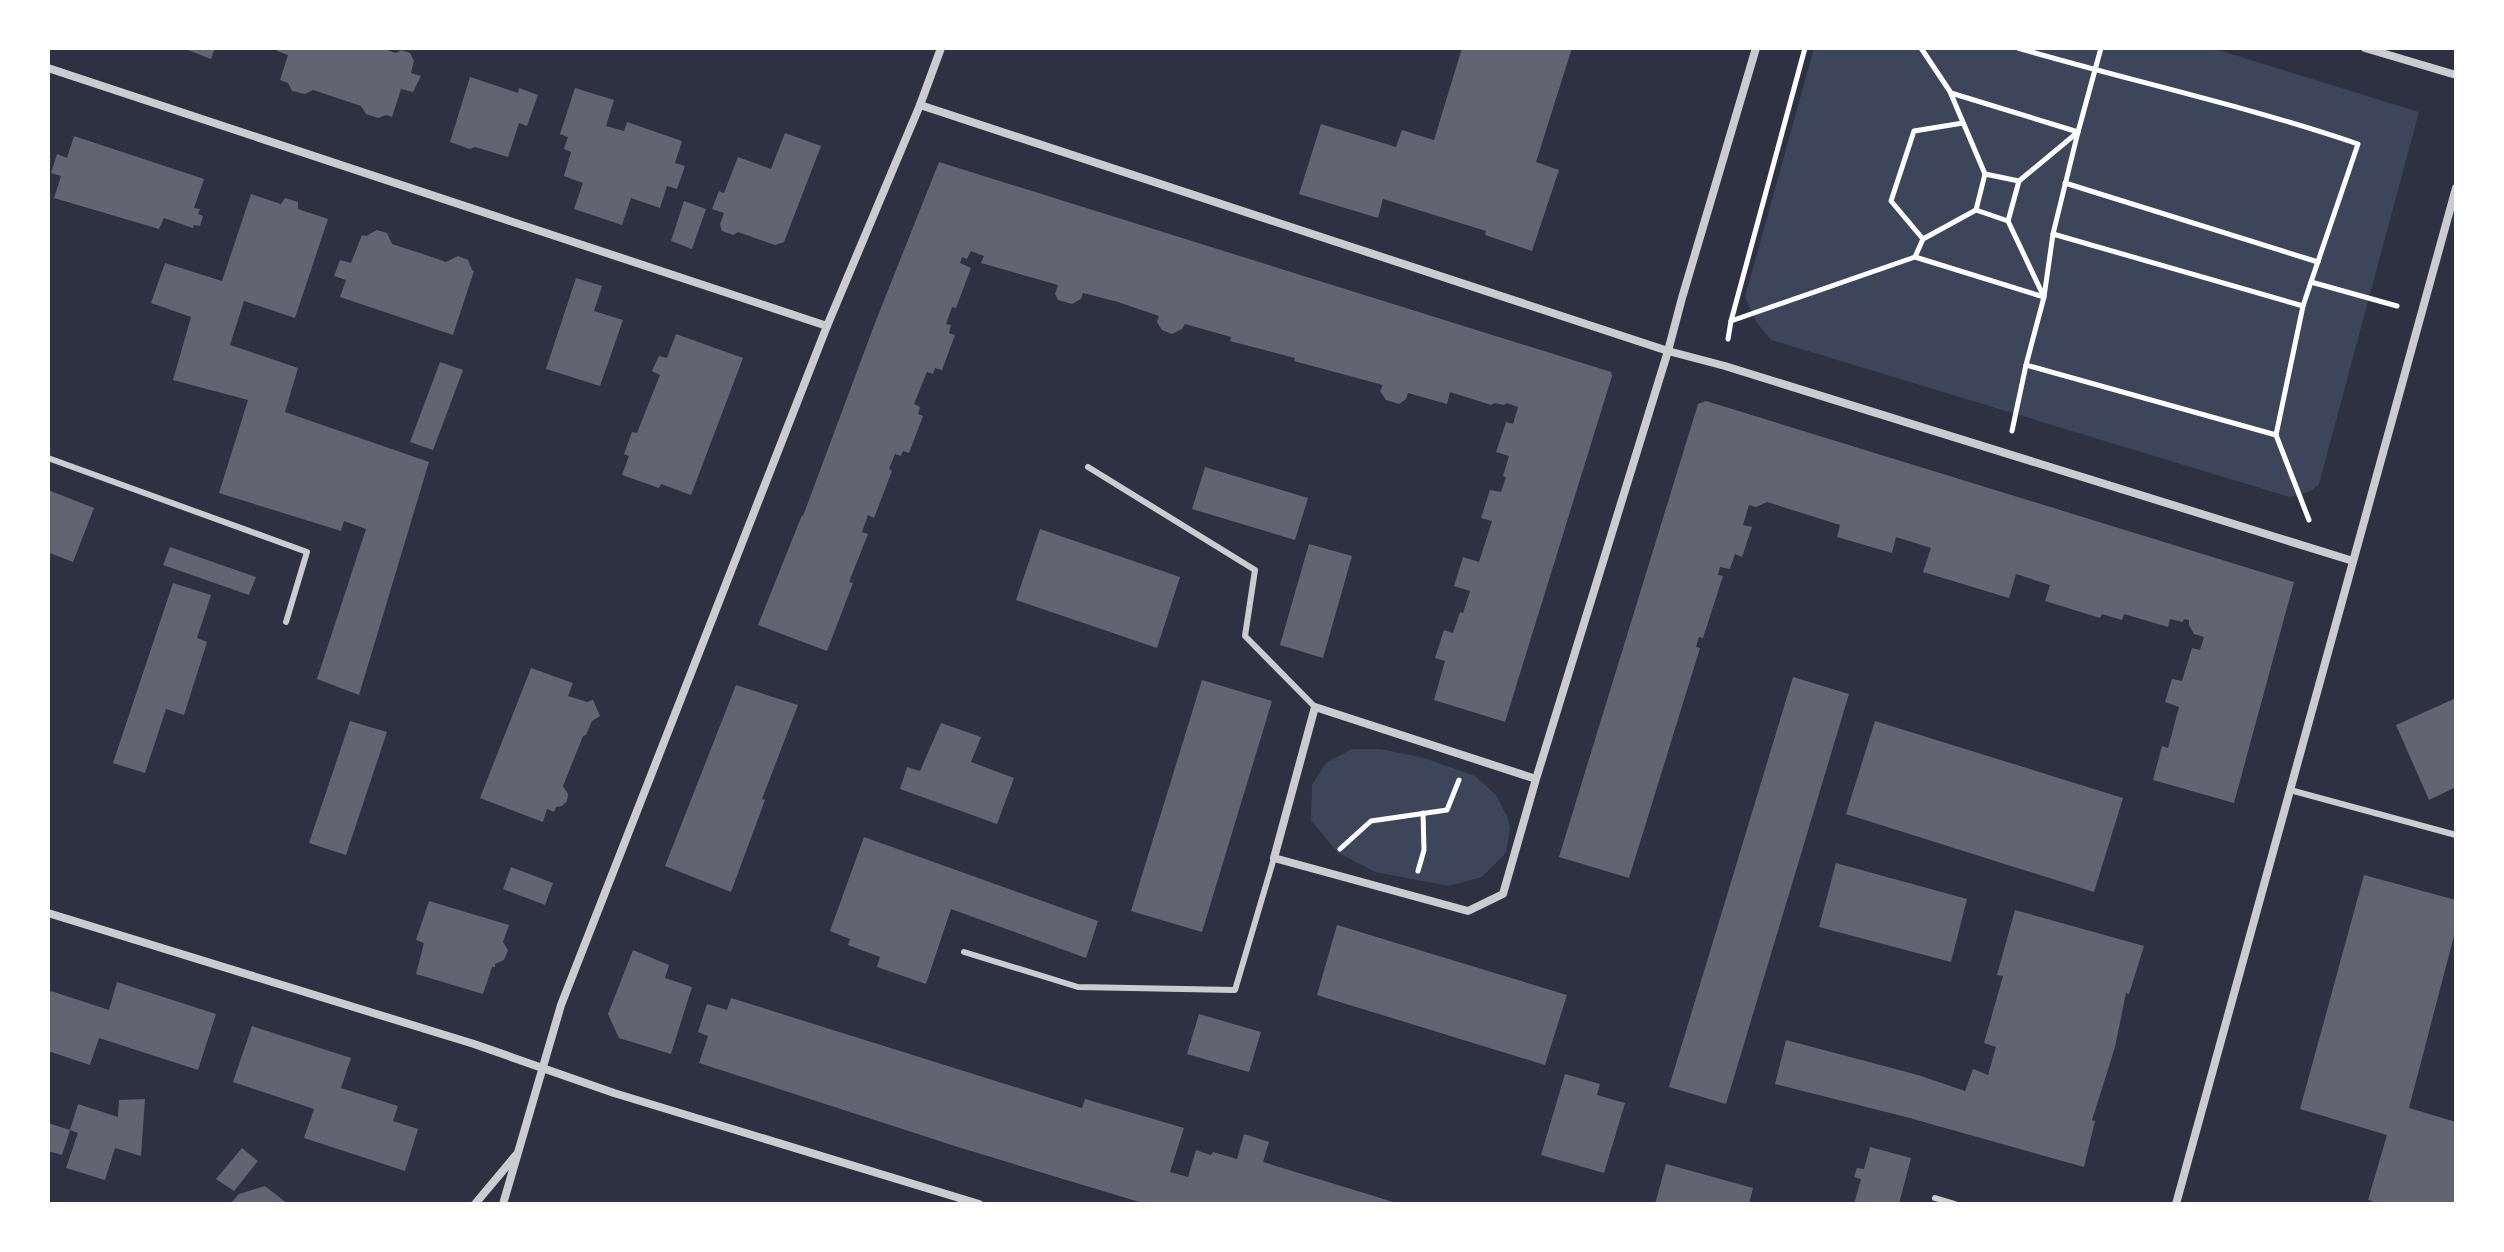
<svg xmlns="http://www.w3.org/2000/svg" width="2504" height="1252" viewBox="0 0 2504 1252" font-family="Mulish,sans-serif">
<rect width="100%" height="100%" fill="#2d3142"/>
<g fill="#3c4559">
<polygon points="1814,48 2212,48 2419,112 2319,484 2311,491 2290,497 1771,340 1756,322 1745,297"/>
<polygon points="1352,749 1381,749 1424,758 1475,776 1496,795 1508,818 1510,828 1506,853 1482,877 1449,886 1375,872 1337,852 1311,820 1312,785 1326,763"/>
</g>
<g fill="#626471">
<polygon points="183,48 215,48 211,59"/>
<polygon points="279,48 381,48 396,53 401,50 410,53 414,61 411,73 421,76 413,92 401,89 392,117 386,115 378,118 366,114 361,106 313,90 305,94 292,91 288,83 280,80 288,55 277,51"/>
<polygon points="1462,48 1572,48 1536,162 1559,170 1532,251 1485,235 1486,231 1383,199 1378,218 1299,194 1321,124 1396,147 1402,130 1434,140"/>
<polygon points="470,77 518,93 519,88 538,95 527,126 519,123 508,157 475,147 470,149 450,142"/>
<polygon points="575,88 614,100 606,126 624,131 627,122 682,141 675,163 685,166 677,189 667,186 660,208 631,198 622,225 574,209 583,183 564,176 571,152 564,149 568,137 560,134"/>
<polygon points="785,133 821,146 784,242 775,245 738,232 733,235 722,231 720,224 724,213 712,209 719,191 724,193 738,157 771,169"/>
<polygon points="74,136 204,179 194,208 200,209 198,214 203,216 200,226 194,225 193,228 164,218 159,229 54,198 61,176 51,173 57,154 67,158"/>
<polygon points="939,162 1611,372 1612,376 1505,722 1434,700 1445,661 1435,658 1444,630 1453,633 1460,612 1463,613 1470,591 1454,586 1463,557 1479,562 1492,521 1481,518 1490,490 1501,492 1506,477 1503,476 1509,456 1496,452 1506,422 1513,424 1518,407 1507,403 1504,405 1495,403 1491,405 1450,392 1447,404 1408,393 1406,399 1399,404 1386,400 1380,391 1383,385 1294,361 1295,358 1230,341 1231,337 1185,324 1182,329 1172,334 1162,330 1157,322 1159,316 1118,302 1083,293 1081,299 1072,304 1058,300 1055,294 1058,285 981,263 984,256 971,251 967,259 962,257 960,263 971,268 956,308 952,307 946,324 951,325 949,333 955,335 942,370 935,368 933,374 927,372 914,404 920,407 918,414 923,416 909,453 903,451 901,456 895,454 889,469 892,471 874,518 868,515 862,532 868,534 849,582 853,583 827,651 758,625 802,515 803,516 875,323"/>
<polygon points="251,194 281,204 285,198 298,202 298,209 328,219 295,318 244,301 230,345 298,368 285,412 429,462 359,695 317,679 366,529 344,521 341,531 219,493 248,400 173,380 191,317 151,303 165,263 222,281"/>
<polygon points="684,201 706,209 692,249 671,241"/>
<polygon points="377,230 387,233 392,244 420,253 446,262 458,256 468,260 472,270 474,271 453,335 340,297 346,280 334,276 340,260 351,263 362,235 366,236"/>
<polygon points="576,278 602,286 594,311 623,320 600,386 546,369"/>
<polygon points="676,334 743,358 691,495 661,484 659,488 622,475 629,456 624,454 632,432 637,433 660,375 652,371 659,356 667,358"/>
<polygon points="440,362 463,370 433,450 410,442"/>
<polygon points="1706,401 2294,582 2234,803 2153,780 2162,746 2168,748 2179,707 2165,702 2172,679 2182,681 2192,648 2200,650 2204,637 2194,634 2189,625 2189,620 2184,619 2183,622 2170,619 2168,627 2124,614 2122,620 2102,614 2100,618 2045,601 2050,585 2016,574 2009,598 1923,572 1931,548 1896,537 1892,553 1837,537 1840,525 1767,502 1756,507 1749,505 1743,525 1752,527 1742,557 1735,554 1730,569 1720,567 1718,575 1723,576 1703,638 1699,637 1696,647 1700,648 1629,878 1559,857 1698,404"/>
<polygon points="1205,467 1308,498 1295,540 1192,509"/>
<polygon points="48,490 94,508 73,562 50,553 48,558"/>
<polygon points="1040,529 1180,577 1157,648 1016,600"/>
<polygon points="1309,544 1352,556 1323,658 1280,645"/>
<polygon points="170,547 256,577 249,595 163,565"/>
<polygon points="173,583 211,595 197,638 207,642 184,715 166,709 145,773 113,763"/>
<polygon points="531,668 573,683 568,696 587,702 593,700 600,716 592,721 586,735 583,736 563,786 568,794 567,801 562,806 556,807 554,812 547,809 543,822 480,798"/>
<polygon points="1793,677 1849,694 1726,1104 1669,1087"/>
<polygon points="1202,680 1272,701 1202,932 1131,911"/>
<polygon points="736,685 798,705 762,799 765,800 731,892 665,866"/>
<polygon points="2456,698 2456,787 2429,800 2396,725"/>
<polygon points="350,721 387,732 346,855 309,843"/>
<polygon points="1875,721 2123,798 2094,892 1846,814"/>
<polygon points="941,723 981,737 971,762 1014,778 997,824 900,789 907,767 920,771"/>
<polygon points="864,837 1098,921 1086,958 951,909 926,984 877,967 880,957 848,945 850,939 830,931"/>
<polygon points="1836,863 1967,899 1951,962 1819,927"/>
<polygon points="511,867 553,883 545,905 503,889"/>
<polygon points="2364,875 2456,900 2456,928 2409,1108 2456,1122 2456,1204 2380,1204 2368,1200 2387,1135 2300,1109"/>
<polygon points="429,901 509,925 503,942 508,950 504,960 495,964 495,967 492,967 483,994 416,974 424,943 416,940"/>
<polygon points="2015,910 2144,946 2129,994 2126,993 2115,1047 2092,1120 2095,1121 2084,1167 1906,1117 1775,1084 1786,1040 1918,1075 1965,1091 1973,1069 1988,1075 1996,1047 1984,1043 2003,976 1997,975"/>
<polygon points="1337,925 1567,995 1545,1065 1317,995"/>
<polygon points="633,950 669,965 665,978 692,987 671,1054 619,1038 608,1014"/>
<polygon points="117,982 216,1014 198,1070 99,1038 90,1065 48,1051 48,998 51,991 109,1010"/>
<polygon points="731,998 1082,1108 1085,1099 1184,1128 1170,1172 1188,1177 1196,1150 1211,1155 1213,1152 1237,1159 1244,1134 1269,1142 1263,1162 1400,1204 1146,1204 961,1148 699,1063 708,1036 698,1032 707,1004 727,1010"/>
<polygon points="1199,1014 1261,1032 1249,1072 1187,1054"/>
<polygon points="252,1026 351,1058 341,1088 398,1106 393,1121 418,1129 405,1171 304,1138 314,1109 233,1082"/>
<polygon points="1565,1074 1600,1084 1597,1095 1625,1103 1604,1173 1541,1155"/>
<polygon points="145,1099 141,1156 115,1148 105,1180 66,1168 78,1133 70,1130 78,1104 118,1117 119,1100"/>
<polygon points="48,1123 70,1130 62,1155 48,1151"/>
<polygon points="1870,1147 1911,1158 1899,1204 1854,1204 1861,1179 1854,1177 1857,1168 1864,1169"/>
<polygon points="242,1148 258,1161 234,1191 216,1179"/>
<polygon points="1666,1164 1753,1188 1749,1204 1655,1204"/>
<polygon points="265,1186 288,1204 230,1204 239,1194"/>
</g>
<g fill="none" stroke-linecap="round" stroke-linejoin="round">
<g stroke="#fff" stroke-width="5">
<path d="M2018,48C2131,81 2247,106 2358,144L2311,282L2397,306"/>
<polyline points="1951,94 1985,174"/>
<polyline points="2065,183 2318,262"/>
<polyline points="1976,210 1985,174 2019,181"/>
<polyline points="2008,221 2019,181 2078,132 2101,48"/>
<polyline points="1923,239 1891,201 1914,131 1963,123"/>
<polyline points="1915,257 2044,297 2053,234"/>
<polyline points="2303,306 2311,282"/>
<polyline points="1731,321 1805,48"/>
<polyline points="1728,339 1731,321 1915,257 1923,239 1976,210 2008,221 2044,297 2026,365 2276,435 2303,306 2053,234 2078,132 1951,93 1921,48"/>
<polyline points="2012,431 2026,365"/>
<polyline points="2276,435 2309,520"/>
<polyline points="1340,849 1371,821 1447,810 1459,780"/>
<polyline points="1418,871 1424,850 1423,813"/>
</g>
<g stroke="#caccd0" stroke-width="6">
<polyline points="48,458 307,552 286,622"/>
<polyline points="1088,467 1255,570 1245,636 1315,707"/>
<polyline points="2290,790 2456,835"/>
<polyline points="964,952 1078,987 1235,990 1274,858"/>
<polyline points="1935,1198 1955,1204"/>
</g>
<g stroke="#caccd0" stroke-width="8">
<polyline points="2365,48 2456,75"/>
<polyline points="48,68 827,326"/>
<polyline points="920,105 1668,351 1725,366 2353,561"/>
<polyline points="1536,779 1315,707 1274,858 1468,911 1503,894 1536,779 1668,351 1682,298 1756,48"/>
<polyline points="48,913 474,1044 614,1093 979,1204"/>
<polyline points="475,1204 516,1155"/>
<polyline points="503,1204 561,1005 827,326 920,105 941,48"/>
<polyline points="2176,1204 2456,188"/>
</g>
</g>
<rect width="2504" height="1252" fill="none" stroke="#ffffff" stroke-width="100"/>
</svg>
